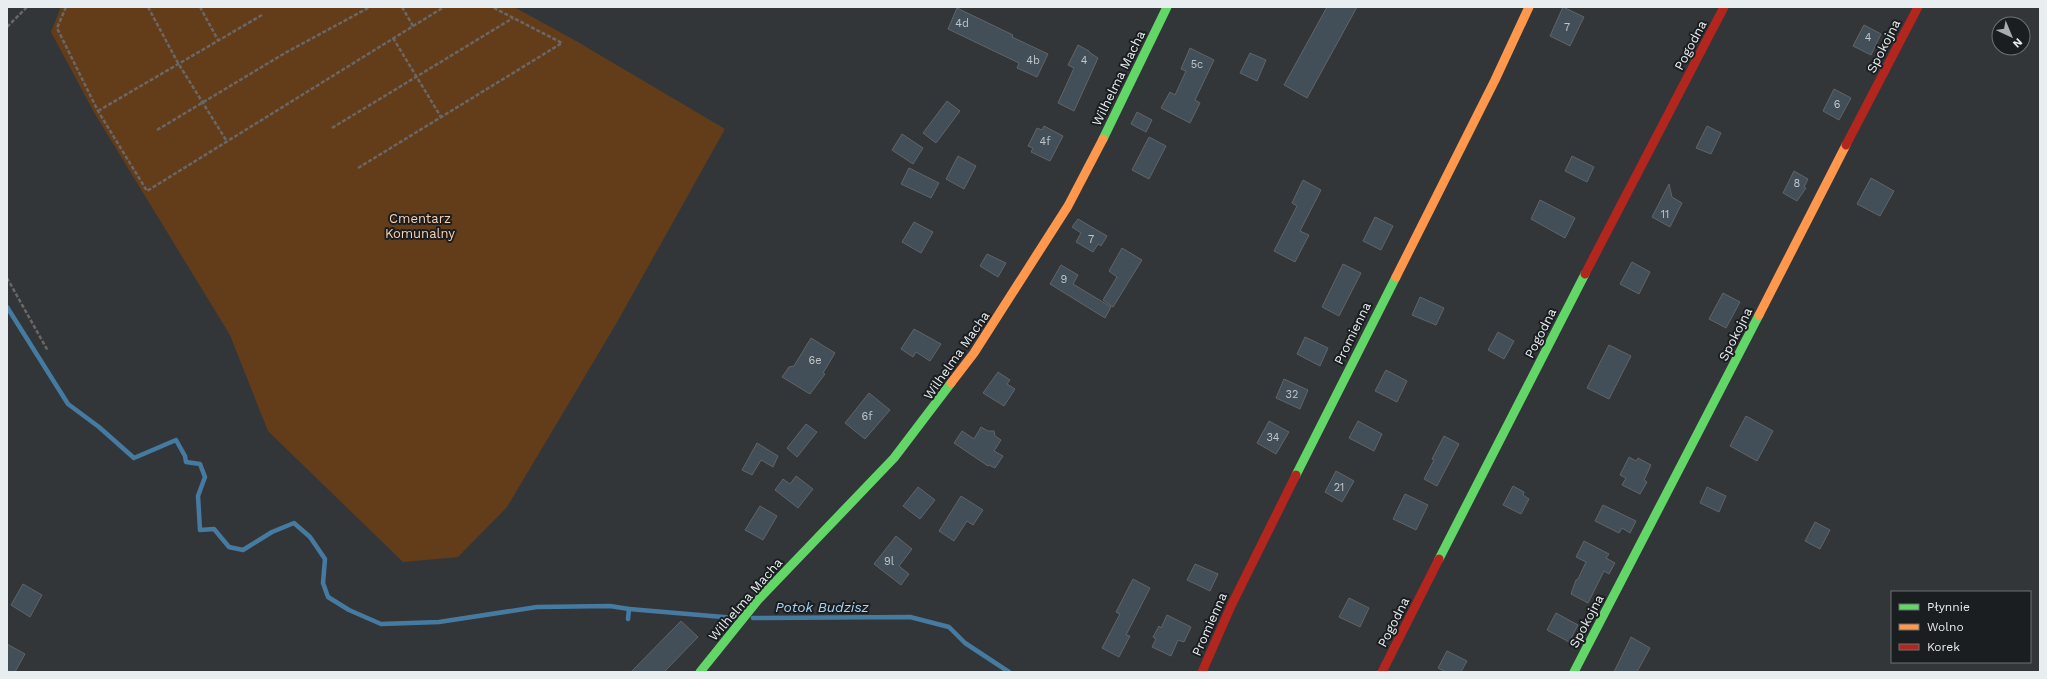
<svg xmlns="http://www.w3.org/2000/svg" width="2047" height="679" viewBox="0 0 2047 679" font-family="'Work Sans',sans-serif">
<rect width="100%" height="100%" fill="#333639"/>
<polygon fill="#633d1a" points="61,7 514,7 576,41 725,129 616,324 507,507 458,557 403,562 268,431 230,335 95,114 51,32"/>
<g fill="none" stroke-linecap="round" stroke-linejoin="round">
<g stroke="#467ba1" stroke-width="4.5">
<polyline points="7,307 68,404 99,427 134,458 176,440 185,456 186,462 200,464 205,477 198,496 200,530 214,529 229,547 243,550 272,532 294,523 310,537 325,559 323,583 328,597 349,610 381,624 439,622 537,607 610,606 629,609"/>
<polyline points="753,618 910,617 949,627 965,643 1009,672"/>
<polyline points="628,619 629,609 735,618"/>
</g>
</g>
<g fill="#434f58" stroke="#616467">
<polygon points="1327,7 1357,7 1307,98 1284,85"/>
<polygon points="1563,7 1584,17 1570,46 1550,36"/>
<polygon points="957,8 1013,35 1012,37 1048,54 1037,77 1017,68 1019,63 948,29"/>
<polygon points="1864,25 1881,34 1871,55 1853,46"/>
<polygon points="1078,45 1089,51 1089,52 1098,58 1074,111 1058,103 1074,68 1068,65"/>
<polygon points="1190,48 1214,60 1195,100 1200,103 1190,123 1161,108 1170,92 1175,95 1186,71 1181,69"/>
<polygon points="1250,53 1266,60 1257,81 1240,73"/>
<polygon points="1834,89 1851,98 1839,120 1823,111"/>
<polygon points="947,101 960,111 936,143 923,133"/>
<polygon points="1137,112 1152,120 1146,132 1131,124"/>
<polygon points="1044,126 1063,136 1050,161 1031,152 1033,148 1028,146 1037,128 1042,130"/>
<polygon points="1707,126 1721,133 1711,154 1696,148"/>
<polygon points="902,134 923,148 913,164 892,150"/>
<polygon points="1149,137 1166,146 1149,179 1132,170"/>
<polygon points="958,156 976,166 964,189 946,179"/>
<polygon points="1572,156 1594,167 1587,182 1565,171"/>
<polygon points="909,168 939,183 931,198 901,184"/>
<polygon points="1794,171 1808,179 1804,187 1806,188 1797,201 1783,193"/>
<polygon points="1871,178 1894,191 1880,216 1857,204"/>
<polygon points="1303,180 1321,190 1300,231 1309,235 1295,262 1274,251 1297,206 1292,203"/>
<polygon points="1669,184 1672,197 1682,203 1670,227 1652,217"/>
<polygon points="1540,200 1575,218 1565,238 1531,219"/>
<polygon points="1375,217 1393,226 1381,250 1363,241"/>
<polygon points="1078,219 1107,236 1101,246 1098,244 1093,252 1076,242 1081,233 1072,227"/>
<polygon points="914,222 933,232 921,253 902,242"/>
<polygon points="1122,248 1142,260 1113,307 1103,300 1117,277 1109,271"/>
<polygon points="987,254 1006,263 998,277 980,266"/>
<polygon points="1632,262 1650,272 1639,294 1620,284"/>
<polygon points="1343,264 1361,273 1339,316 1322,307"/>
<polygon points="1061,265 1078,275 1073,284 1111,307 1105,318 1050,284"/>
<polygon points="1723,293 1740,302 1726,328 1709,319"/>
<polygon points="1420,297 1444,308 1436,325 1412,315"/>
<polygon points="914,329 941,344 930,361 916,352 913,357 901,349"/>
<polygon points="1498,332 1514,341 1504,359 1488,350"/>
<polygon points="1305,337 1328,348 1320,366 1297,354"/>
<polygon points="811,338 835,353 823,373 825,374 810,394 782,377 789,367 794,366"/>
<polygon points="1609,345 1631,356 1609,399 1587,388"/>
<polygon points="1386,370 1407,381 1397,402 1375,391"/>
<polygon points="998,372 1010,380 1007,384 1015,389 1004,406 983,393"/>
<polygon points="1284,379 1308,390 1300,409 1276,398"/>
<polygon points="869,393 890,410 865,439 845,423"/>
<polygon points="1746,416 1773,431 1757,461 1730,446"/>
<polygon points="1269,421 1289,432 1276,454 1257,443"/>
<polygon points="1358,421 1382,434 1374,451 1349,438"/>
<polygon points="806,424 817,432 797,457 787,448"/>
<polygon points="981,427 988,431 994,431 995,436 1001,440 994,451 1003,456 995,468 989,465 988,466 954,443 962,431 974,439"/>
<polygon points="1444,436 1459,444 1437,486 1424,479 1434,460 1432,459"/>
<polygon points="757,443 778,456 773,467 761,460 752,475 742,470"/>
<polygon points="1629,457 1636,461 1638,458 1651,465 1644,480 1647,482 1640,494 1622,485 1626,478 1620,475"/>
<polygon points="1336,471 1354,481 1342,502 1325,492"/>
<polygon points="796,476 813,489 798,508 775,490 783,479 790,484"/>
<polygon points="1513,486 1524,492 1523,495 1529,499 1521,514 1503,505"/>
<polygon points="918,487 935,500 920,519 903,506"/>
<polygon points="1707,487 1726,496 1719,512 1700,503"/>
<polygon points="1405,494 1428,505 1416,530 1393,519"/>
<polygon points="961,496 983,510 973,525 967,521 954,541 939,531"/>
<polygon points="1603,505 1636,521 1630,533 1622,528 1619,533 1595,521"/>
<polygon points="760,506 777,516 763,540 745,530"/>
<polygon points="1815,522 1830,530 1820,549 1805,541"/>
<polygon points="896,536 912,549 899,566 909,574 901,585 874,564"/>
<polygon points="1584,541 1609,554 1606,558 1615,563 1609,574 1604,571 1588,603 1571,594 1576,580 1578,579 1586,562 1576,557"/>
<polygon points="1195,564 1218,574 1210,591 1187,580"/>
<polygon points="1133,579 1150,588 1126,635 1130,636 1119,657 1102,648 1120,614 1116,612"/>
<polygon points="23,584 42,595 30,617 11,605"/>
<polygon points="1349,598 1369,608 1360,627 1339,617"/>
<polygon points="1556,613 1578,625 1569,642 1547,630"/>
<polygon points="1167,615 1191,627 1184,642 1178,640 1171,656 1152,647 1156,639 1153,637 1159,626 1161,628"/>
<polygon points="681,621 698,637 664,672 631,672"/>
<polygon points="1631,637 1650,648 1637,672 1614,672"/>
<polygon points="7,644 25,654 15,672 7,672"/>
<polygon points="1447,651 1467,661 1461,672 1446,672 1438,668"/>
</g>
<g fill="none" stroke-linecap="round" stroke-linejoin="round">
<g stroke="#6a6765" stroke-width="2.5" stroke-dasharray="4 2" stroke-linecap="butt">
<polyline points="66,7 57,28 98,111 147,191 444,7"/>
<polyline points="148,7 178,63 226,140"/>
<polyline points="200,7 218,40"/>
<polyline points="402,7 413,26"/>
<polyline points="7,27 27,7"/>
<polyline points="393,38 441,117"/>
<polyline points="98,111 262,15"/>
<polyline points="332,128 513,18"/>
<polyline points="157,130 285,53 370,7"/>
<polyline points="358,168 562,43 492,7"/>
<polyline points="7,278 48,351"/>
</g>
<g stroke="#63d668" stroke-width="9">
<polyline points="1103,139 1167,7"/>
<polyline points="1296,475 1396,277"/>
<polyline points="1439,559 1585,274"/>
<polyline points="700,672 758,600 894,458 951,383"/>
<polyline points="1574,672 1759,315"/>
</g>
<g stroke="#ff974d" stroke-width="9">
<polyline points="1396,277 1495,80 1529,7"/>
<polyline points="1759,315 1846,145"/>
<polyline points="951,383 974,353 1068,206 1103,139"/>
</g>
<g stroke="#b3261e" stroke-width="9">
<polyline points="1846,145 1918,7"/>
<polyline points="1585,274 1724,7"/>
<polyline points="1202,672 1231,606 1296,475"/>
<polyline points="1382,672 1439,559"/>
</g>
</g>
<g text-anchor="middle" stroke-width="4" stroke-linejoin="round" paint-order="stroke">
<g font-size="11" fill="#bfc6ca">
<text x="962" y="27">4d</text>
<text x="1567" y="31">7</text>
<text x="1868" y="41">4</text>
<text x="1033" y="64">4b</text>
<text x="1084" y="64">4</text>
<text x="1197" y="68">5c</text>
<text x="1837" y="108">6</text>
<text x="1045" y="145">4f</text>
<text x="1797" y="187">8</text>
<text x="1665" y="218">11</text>
<text x="1091" y="243">7</text>
<text x="1064" y="283">9</text>
<text x="815" y="364">6e</text>
<text x="1292" y="398">32</text>
<text x="867" y="420">6f</text>
<text x="1273" y="441">34</text>
<text x="1339" y="491">21</text>
<text x="889" y="565">9l</text>
</g>
<g font-size="13" fill="#e8edf0" stroke="#1b1e20">
<text transform="translate(1690 45) rotate(-62)" y="5">Pogodna</text>
<text transform="translate(1883 46) rotate(-63)" y="5">Spokojna</text>
<text transform="translate(1118 78) rotate(-64)" y="5">Wilhelma Macha</text>
<text transform="translate(1352 333) rotate(-64)" y="5">Promienna</text>
<text transform="translate(1540 333) rotate(-63)" y="5">Pogodna</text>
<text transform="translate(1735 334) rotate(-63)" y="5">Spokojna</text>
<text transform="translate(956 355) rotate(-55)" y="5">Wilhelma Macha</text>
<text transform="translate(745 599) rotate(-49)" y="5">Wilhelma Macha</text>
<text transform="translate(1586 621) rotate(-62)" y="5">Spokojna</text>
<text transform="translate(1393 622) rotate(-63)" y="5">Pogodna</text>
<text transform="translate(1209 624) rotate(-66)" y="5">Promienna</text>
</g>
<g font-size="13" fill="#fdcfab" stroke="#1b1e20">
<text x="420" y="223">Cmentarz<tspan x="420" dy="15">Komunalny</tspan></text>
</g>
<g font-size="14" font-style="italic" fill="#a5d4f8" stroke="#1b1e20">
<text x="822" y="612">Potok Budzisz</text>
</g>
</g>
<rect width="2047" height="679" fill="none" stroke="#e8edf0" stroke-width="16"/>
<rect x="1891" y="591" width="140" height="72" fill="#1b1e20" stroke="#6d7173"/>
<rect x="1899" y="604" width="20" height="6" fill="#63d668" stroke="#6d7173"/>
<text x="1927" y="611" font-size="12" fill="#e8edf0">Płynnie</text>
<rect x="1899" y="624" width="20" height="6" fill="#ff974d" stroke="#6d7173"/>
<text x="1927" y="631" font-size="12" fill="#e8edf0">Wolno</text>
<rect x="1899" y="644" width="20" height="6" fill="#b3261e" stroke="#6d7173"/>
<text x="1927" y="651" font-size="12" fill="#e8edf0">Korek</text>
<g transform="translate(2011 36) rotate(136)"><circle r="19" fill="#1b1e20" stroke="#6d7173"/>
<path d="M0-3L7 15L0 10L-7 15Z" fill="#a9adb0"/>
<text y="-6" font-size="11" font-weight="bold" text-anchor="middle" fill="#e8edf0">N</text>
</g>
</svg>
